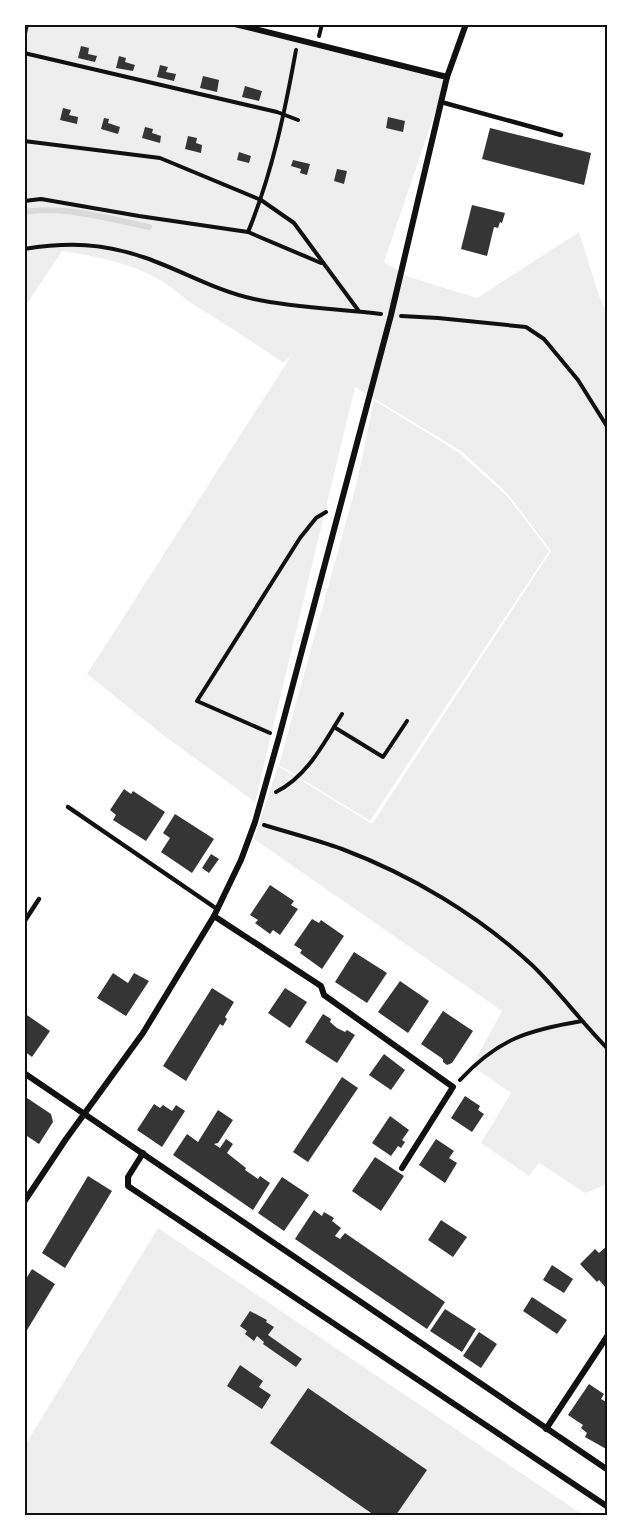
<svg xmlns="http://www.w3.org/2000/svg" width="632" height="1539" viewBox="0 0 632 1539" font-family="Overpass,sans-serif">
<rect width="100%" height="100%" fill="#fff"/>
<g fill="#eee">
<path d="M24,24H235L447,77L384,262L409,277L477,298L579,232L599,296L608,316V1184L585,1193L539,1163L529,1176L481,1143L511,1093L472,1066L502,1011L254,839L278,766L372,824L551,551L507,493L461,451L355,387L255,802L163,735L87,674L291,356L283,363C254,342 224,324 194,305C182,297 172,287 160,280C131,263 95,256 62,251L24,308Z"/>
<polygon points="374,400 458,452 507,496 549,551 370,821 279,765 357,482"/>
<polygon points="158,1228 583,1515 24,1515 24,1447"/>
</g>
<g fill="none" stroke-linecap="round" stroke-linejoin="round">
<path stroke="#d9d9d9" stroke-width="6" d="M24,212C65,205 109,219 149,227"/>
</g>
<g fill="#353535">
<polygon points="81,46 89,48 88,54 97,56 95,62 78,58"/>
<polygon points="119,56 126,58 125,62 135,65 133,71 116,68"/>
<polygon points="160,65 168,67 166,72 176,74 174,81 157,77"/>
<polygon points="203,76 219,80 217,92 200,88"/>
<polygon points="245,86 262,91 259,101 242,97"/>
<polygon points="63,108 71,110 69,115 78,117 77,124 60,120"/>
<polygon points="388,117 405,121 403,132 386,128"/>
<polygon points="104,118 109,119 108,123 120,127 118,134 101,129"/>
<polygon points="145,127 153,129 152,133 161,136 160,143 142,138"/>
<polygon points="490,128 591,153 584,185 482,159"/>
<polygon points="188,136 197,138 196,143 202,145 201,153 185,149"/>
<polygon points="239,152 251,156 249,163 237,160"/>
<polygon points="293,160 310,164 307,175 300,173 301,169 291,166"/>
<polygon points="337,169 347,171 344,184 334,181"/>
<polygon points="472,205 505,213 502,223 500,222 498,228 494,227 487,256 461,249"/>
<polygon points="124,789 131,794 133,791 165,812 146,841 113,820 116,815 110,810"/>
<polygon points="175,814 214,839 192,873 161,852 170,838 163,833"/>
<polygon points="211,854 219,859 209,873 202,868"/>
<polygon points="270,885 294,901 291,905 298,909 280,935 273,930 270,934 255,923 258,920 250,915"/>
<polygon points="312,919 319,923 321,920 344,936 322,969 300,953 302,950 294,945"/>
<polygon points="354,952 387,973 367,1003 335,982"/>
<polygon points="113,973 128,983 134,973 149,981 126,1016 97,998"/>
<polygon points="400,981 429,1001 408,1033 378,1012"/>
<polygon points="212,988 234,1002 225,1017 227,1019 223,1026 220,1024 186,1081 163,1066"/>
<polygon points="285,988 307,1002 290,1028 268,1013"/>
<polygon points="443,1011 473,1031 452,1063 447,1065 443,1062 443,1059 421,1044"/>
<polygon points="24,1013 50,1031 32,1057 24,1051"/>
<polygon points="323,1014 331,1019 330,1022 337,1028 345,1032 347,1030 355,1035 337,1063 305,1042"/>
<polygon points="384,1054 405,1070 391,1090 369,1075"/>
<polygon points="342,1077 358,1088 308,1162 293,1152"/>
<polygon points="24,1096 51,1114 53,1122 39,1144 24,1134"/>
<polygon points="465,1096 480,1106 478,1110 484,1114 472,1132 451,1118"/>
<polygon points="154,1104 160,1108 163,1105 172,1111 176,1105 185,1111 162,1147 137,1130"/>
<polygon points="218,1110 233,1120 218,1143 214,1144 220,1148 226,1139 233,1144 227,1153 246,1168 245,1170 258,1179 260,1176 270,1183 253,1210 173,1155 187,1134 198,1142"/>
<polygon points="390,1116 409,1130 402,1140 405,1142 401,1148 398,1146 391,1156 372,1143"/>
<polygon points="436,1139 454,1151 449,1158 457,1163 445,1183 419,1165"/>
<polygon points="375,1157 404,1176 381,1211 352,1191"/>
<polygon points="88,1176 112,1191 65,1268 42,1253"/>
<polygon points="282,1177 309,1195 284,1231 258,1213"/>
<polygon points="314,1210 322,1216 324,1212 334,1218 332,1221 341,1228 335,1236 340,1239 345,1233 445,1302 427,1329 295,1239"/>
<polygon points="441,1220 467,1237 453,1257 428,1240"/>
<polygon points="608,1245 608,1290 599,1280 597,1282 580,1264 595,1249 599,1253"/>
<polygon points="552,1265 573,1279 564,1293 543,1280"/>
<polygon points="32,1269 55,1284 24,1335 24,1282"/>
<polygon points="532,1297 567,1320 557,1334 523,1311"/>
<polygon points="445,1309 476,1329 462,1352 430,1331"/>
<polygon points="250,1311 267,1320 266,1322 274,1327 268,1335 302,1359 296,1367 263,1344 264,1342 257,1336 254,1341 245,1334 247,1331 240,1326"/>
<polygon points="479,1332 497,1344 481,1368 463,1356"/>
<polygon points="240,1365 263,1381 259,1387 271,1395 262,1409 227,1386"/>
<polygon points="589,1384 604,1394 601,1399 608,1403 608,1450 585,1437 587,1433 581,1428 583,1425 568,1415"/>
<polygon points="308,1388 427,1470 396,1515 374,1515 270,1443"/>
</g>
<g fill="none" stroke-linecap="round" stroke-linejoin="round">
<g stroke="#111" stroke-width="4">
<polyline points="319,36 322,24"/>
<polyline points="24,38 27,24"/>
<polyline points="24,53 277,112 298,120"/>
<polyline points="24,141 160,158 261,200 294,223 358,310"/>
<path d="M24,201L41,199L139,216L248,232C272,174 285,111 296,50"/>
<polyline points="248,232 321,263"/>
<path d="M24,249C69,242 103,243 146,258C183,271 216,291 254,299C295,308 339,309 381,314"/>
<polyline points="401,316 438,318 526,327 544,339 578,380 608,428"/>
<polyline points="334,727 383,757 407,721"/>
<polyline points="270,733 197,701 300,538 316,518 326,512"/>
<path d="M276,792C307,777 324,743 342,714"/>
<path d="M264,825C290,833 317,840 342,849C411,875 478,915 532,965C560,992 581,1022 608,1049"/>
<path d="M460,1080C498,1039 528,1030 582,1021"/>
</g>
<g stroke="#111" stroke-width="4.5">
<polyline points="441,102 561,135"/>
<polyline points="68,807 217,909"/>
<polyline points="24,922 39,899"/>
</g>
<g stroke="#111" stroke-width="6">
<polyline points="235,24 447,77"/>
<polyline points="214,916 321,986 324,995 453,1087 402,1168"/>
<polyline points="24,1073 608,1470"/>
<polyline points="143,1153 128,1177 128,1186 608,1507"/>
<polyline points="24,1202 66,1139 143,1033 214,916 241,860 255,822 279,737 391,315 447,77 466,24"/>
<polyline points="546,1429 608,1335"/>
</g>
</g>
<rect width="632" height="1539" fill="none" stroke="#ffffff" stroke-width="51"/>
<rect x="26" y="26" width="580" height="1488" fill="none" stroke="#111" stroke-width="2"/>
</svg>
